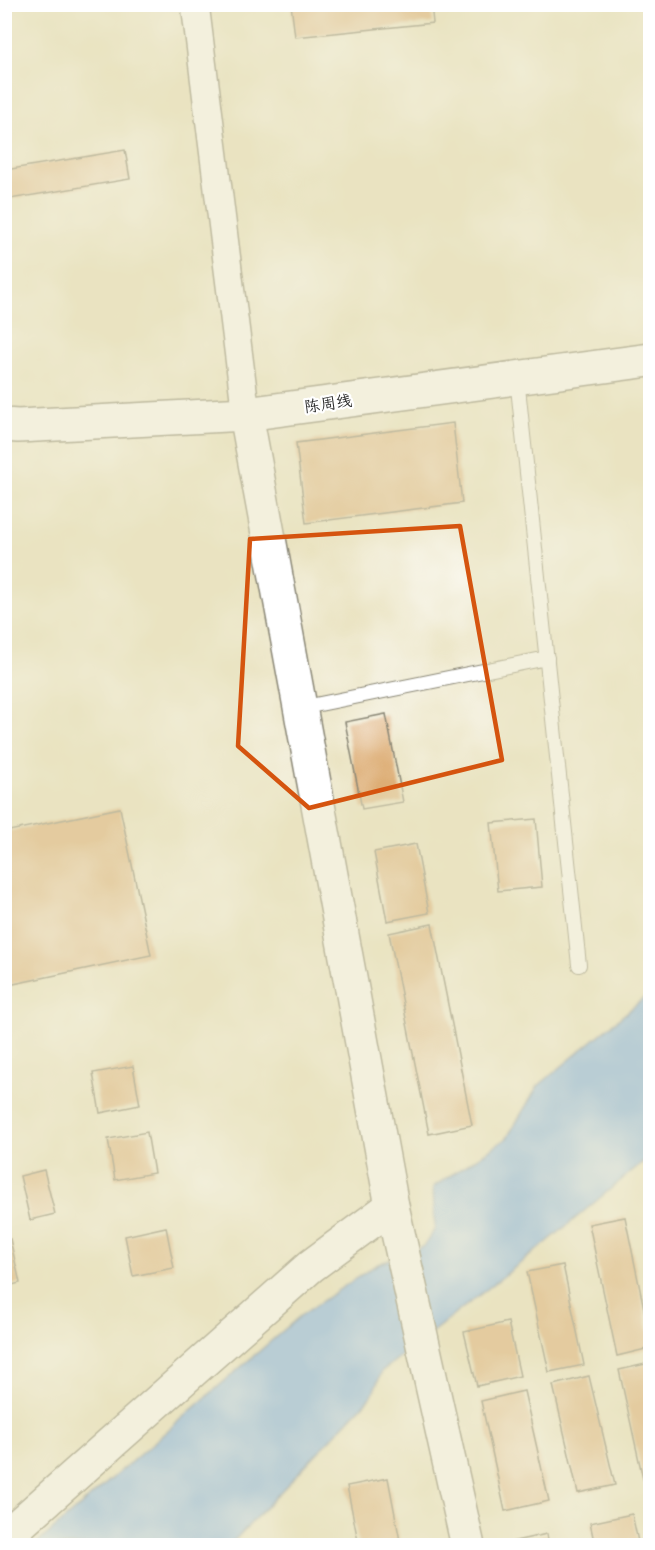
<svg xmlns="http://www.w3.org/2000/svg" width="655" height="1550" viewBox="0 0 655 1550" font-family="'Gochi Hand','LXGW WenKai TC',sans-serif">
<rect width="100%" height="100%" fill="#fff"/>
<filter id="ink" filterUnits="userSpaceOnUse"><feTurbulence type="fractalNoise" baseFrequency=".0167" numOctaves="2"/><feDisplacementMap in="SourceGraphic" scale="12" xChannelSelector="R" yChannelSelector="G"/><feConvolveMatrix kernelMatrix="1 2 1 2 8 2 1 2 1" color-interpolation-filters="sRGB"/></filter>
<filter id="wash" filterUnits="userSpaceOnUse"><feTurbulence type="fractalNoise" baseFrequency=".008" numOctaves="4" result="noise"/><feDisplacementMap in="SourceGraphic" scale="24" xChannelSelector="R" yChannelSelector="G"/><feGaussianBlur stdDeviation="1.35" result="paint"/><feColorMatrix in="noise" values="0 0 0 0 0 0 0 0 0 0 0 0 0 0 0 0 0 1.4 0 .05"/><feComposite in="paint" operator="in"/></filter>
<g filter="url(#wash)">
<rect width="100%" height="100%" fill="#eae3c1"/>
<polygon fill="#7eb1eb" stroke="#546e8b" stroke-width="1.5" points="650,993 650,1156 546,1243 382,1371 372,1395 230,1545 34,1546 300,1316 376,1265 424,1246 435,1229 433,1187 507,1138 538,1086"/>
<g id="blocks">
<g fill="#ddad75">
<polygon points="291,4 431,4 433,23 295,37"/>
<polygon points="125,150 130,179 10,199 5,170"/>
<polygon points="453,423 462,503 306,523 296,443"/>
<polygon points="386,714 403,802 362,809 345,722"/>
<polygon points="120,808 151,955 4,986 4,832"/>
<polygon points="536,819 542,887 498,891 491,823"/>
<polygon points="416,844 429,913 387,921 374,852"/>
<polygon points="432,924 472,1125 429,1134 389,933"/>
<polygon points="133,1066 140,1105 100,1113 93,1073"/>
<polygon points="147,1132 154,1173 115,1180 108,1139"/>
<polygon points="44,1170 55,1214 30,1220 20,1176"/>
<polygon points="625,1217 650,1338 650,1348 617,1356 589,1224"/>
<polygon points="166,1227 174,1268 133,1276 125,1236"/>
<polygon points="10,1239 20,1283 4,1287 4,1241"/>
<polygon points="563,1265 584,1365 549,1372 527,1272"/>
<polygon points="508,1322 520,1376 477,1386 464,1332"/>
<polygon points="650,1363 650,1477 643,1479 619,1370"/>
<polygon points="589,1376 615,1485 578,1493 553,1385"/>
<polygon points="524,1391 549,1501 505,1511 481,1401"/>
<polygon points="388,1478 401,1546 359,1546 347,1486"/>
<polygon points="632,1514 639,1546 595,1546 590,1523"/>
<polygon points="547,1534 549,1546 507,1546 506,1543"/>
</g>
</g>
</g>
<g filter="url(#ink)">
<use href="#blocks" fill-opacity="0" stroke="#8a8776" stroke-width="1.5"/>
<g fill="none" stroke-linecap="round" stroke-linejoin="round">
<g stroke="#8a8776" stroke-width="16">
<g id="service">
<polyline points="517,378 579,965"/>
<polyline points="300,708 547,658"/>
</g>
</g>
<g stroke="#8a8776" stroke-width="30">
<polyline id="minor" points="195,4 246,414"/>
</g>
<g stroke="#8a8776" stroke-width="36">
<g id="tertiary">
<polyline points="246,414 392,1206 468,1546"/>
<polyline points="4,1538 311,1266 392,1206"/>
</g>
</g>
<g stroke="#8a8776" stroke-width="36">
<polyline id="secondary" points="4,425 18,426 246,414 650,360"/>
</g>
<use href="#service" stroke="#fff" stroke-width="14"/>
<use href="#minor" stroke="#fff" stroke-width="27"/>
<use href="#tertiary" stroke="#fff" stroke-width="33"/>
<use href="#secondary" stroke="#fff" stroke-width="33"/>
</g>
</g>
<path d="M0 0H655V1550H0ZM460,526L502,760L309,808L238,746L250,539Z" fill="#eae3c1" fill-opacity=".55" fill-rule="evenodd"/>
<path fill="none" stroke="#d5540f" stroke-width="4.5" stroke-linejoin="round" d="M460,526L502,760L309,808L238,746L250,539Z"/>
<g text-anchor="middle" stroke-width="4.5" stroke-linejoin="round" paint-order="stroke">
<g font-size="16" fill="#2b2b2b" stroke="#fff">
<text transform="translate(328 403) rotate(-8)" y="6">陈周线</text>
</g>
</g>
<rect width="655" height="1550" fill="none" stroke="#fff" stroke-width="24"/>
</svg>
